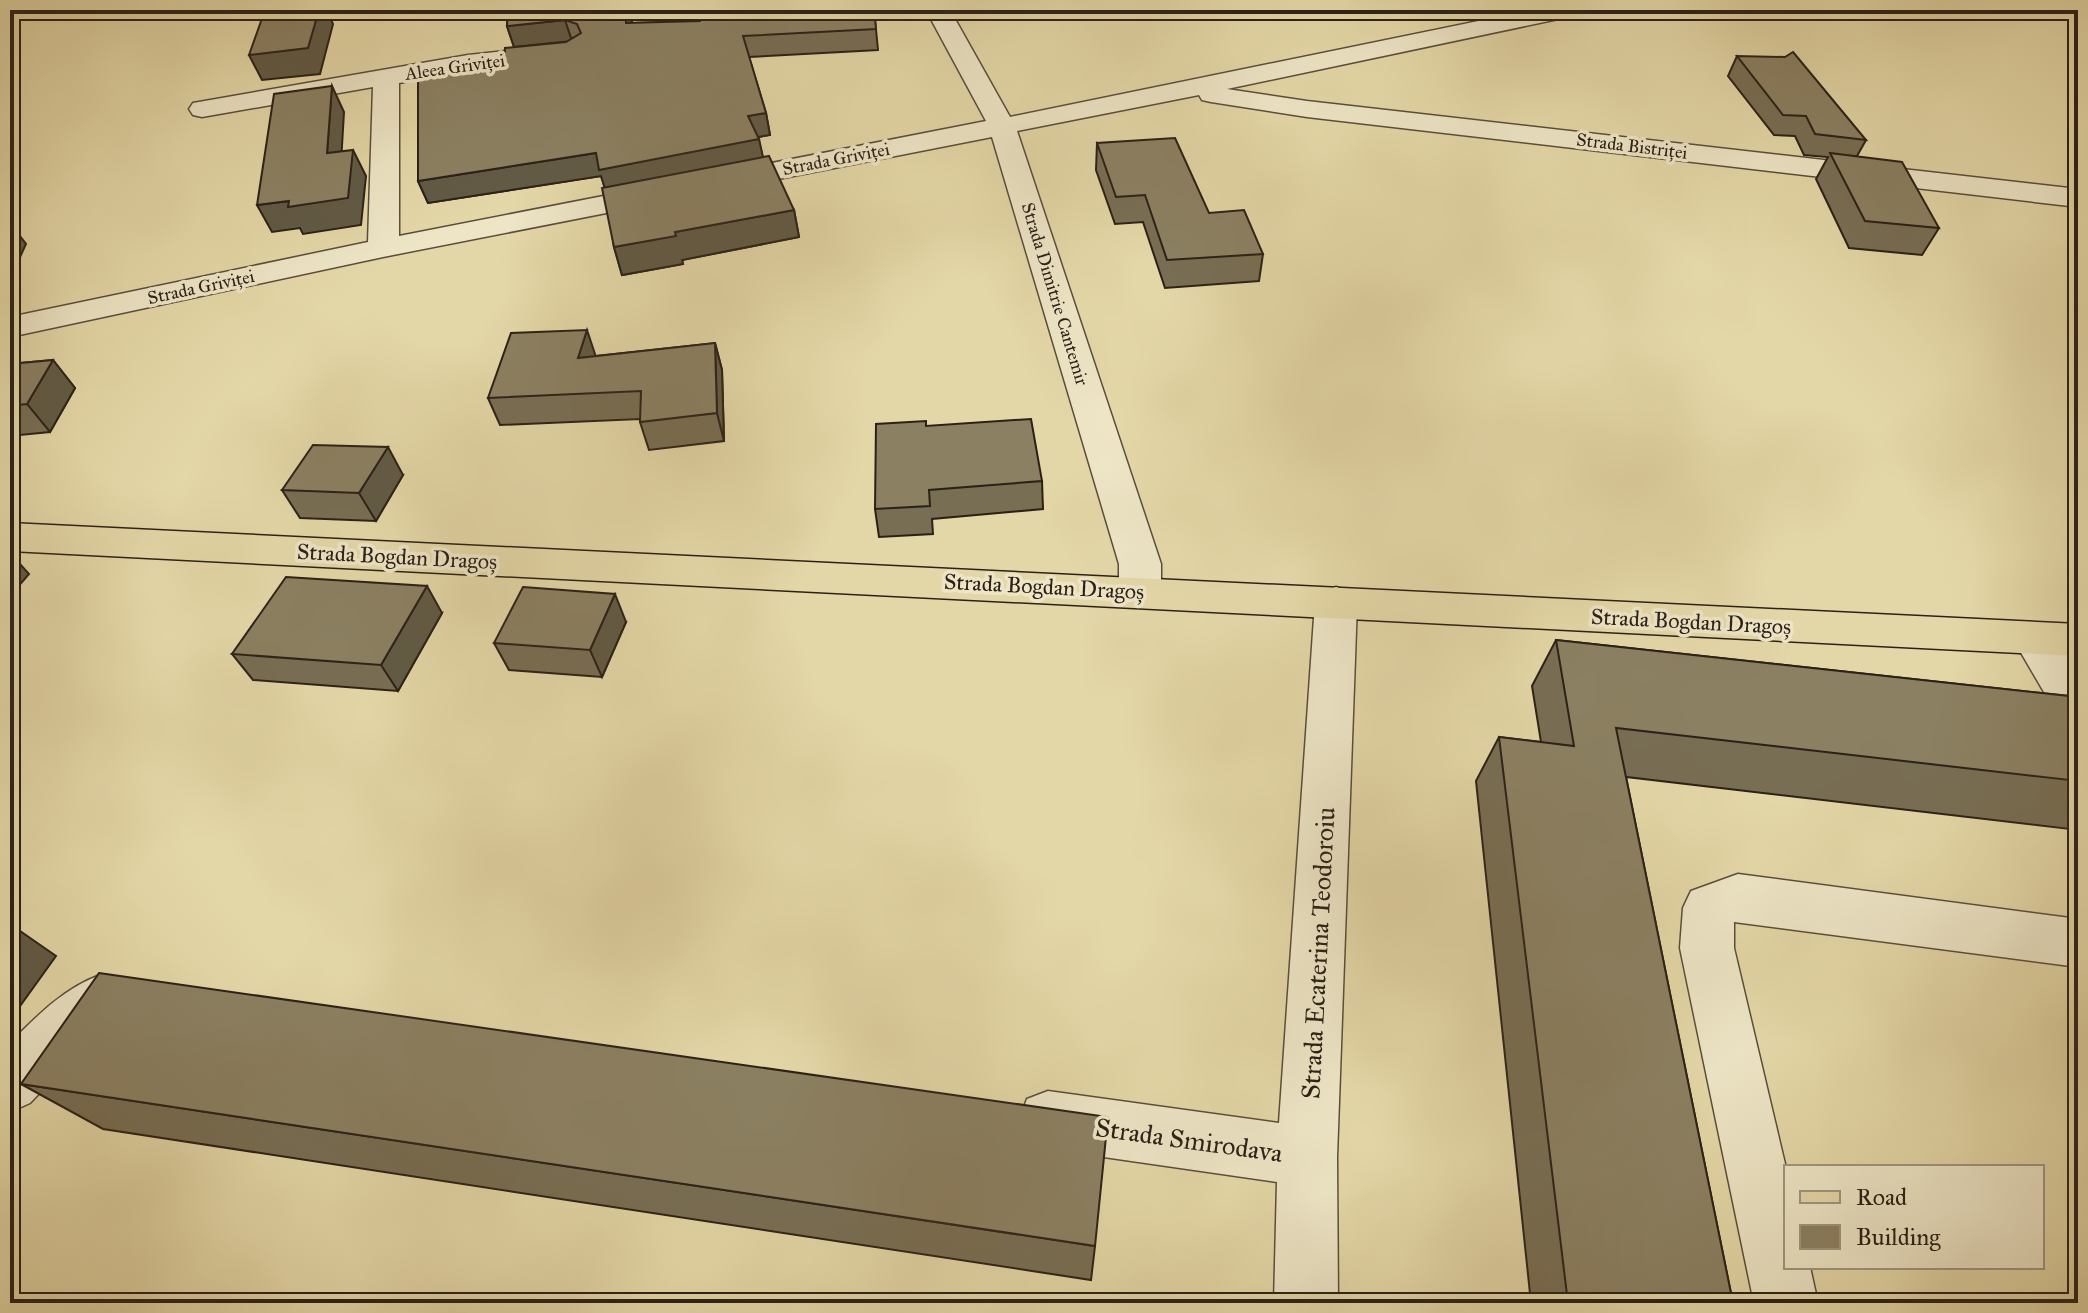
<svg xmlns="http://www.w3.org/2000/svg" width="2088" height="1313" viewBox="0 0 2088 1313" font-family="'IM FELL Great Primer',serif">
<rect width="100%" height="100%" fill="#e4d7a7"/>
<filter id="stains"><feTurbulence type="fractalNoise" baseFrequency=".0025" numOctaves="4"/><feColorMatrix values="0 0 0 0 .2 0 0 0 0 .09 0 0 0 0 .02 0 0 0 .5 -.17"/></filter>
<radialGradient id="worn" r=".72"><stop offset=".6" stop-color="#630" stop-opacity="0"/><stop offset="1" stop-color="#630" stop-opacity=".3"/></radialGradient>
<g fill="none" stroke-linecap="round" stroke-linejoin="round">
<g stroke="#594e3c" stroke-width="3">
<g id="minor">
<polygon points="926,10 950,10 1010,117 1532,10 1580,10 1576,15 1568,17 1227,89 1307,101 2078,189 2078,207 1307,117 1211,102 1202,100 1199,95 1017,131 1161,564 1161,591 1155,602 1140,606 1125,602 1119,591 1119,564 992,137 383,257 10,337 10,317 368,242 373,87 202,117 193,115 189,109 193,103 468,55 563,45 572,48 576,53 572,58 563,61 468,71 399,83 399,236 986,121"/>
<polygon points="1336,587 1351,592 1357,603 1337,1157 1338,1303 1274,1303 1277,1182 1048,1149 1027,1141 1019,1120 1027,1099 1048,1091 1279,1123 1315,603 1321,592"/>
<polygon points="2035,623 2050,627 2078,671 2078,728 2062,723 2013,639 2020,627"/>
<polygon points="1738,874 2078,919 2078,967 1734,922 1734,948 1786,1168 1786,1267 1810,1267 1818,1303 1754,1303 1680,948 1683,908 1691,891"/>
<path d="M100,975L119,983L127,1001L119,1019L89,1042L30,1103L10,1112V1043C38,1015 63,989 100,975Z"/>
</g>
</g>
<g stroke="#2b2118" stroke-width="3">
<polygon id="primary" points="10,523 2078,624 2078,656 10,551"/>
</g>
<use href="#minor" fill="#ede5c6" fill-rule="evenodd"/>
<use href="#primary" fill="#e4d7a7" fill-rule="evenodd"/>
</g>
<g fill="#786e54" stroke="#2b2118" stroke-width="2">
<polygon points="508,10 632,10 632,23 700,21 703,10 896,10 897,17 875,19 878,50 749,57 766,113 770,135 758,137 763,158 794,210 799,237 682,260 683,264 622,275 614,247 605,188 601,176 428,203 418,181 504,64 514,47 507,26"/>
<polygon points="1737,56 1866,140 1857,156 1939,228 1922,255 1849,248 1816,179 1828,157 1804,155 1795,136 1774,135 1728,76"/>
<polygon points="1097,143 1209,213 1263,254 1259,281 1165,288 1143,222 1115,224 1096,170"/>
<polygon points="715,343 722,370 724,441 649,450 640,422 640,419 500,425 488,398 596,356"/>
<polygon points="53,360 75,388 50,432 10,436 10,364"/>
<polygon points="927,426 1042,481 1043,509 932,519 933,534 879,537 875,509"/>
<polygon points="403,475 376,521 300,518 282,490"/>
<polygon points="442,613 398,691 253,680 232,654"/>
<polygon points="626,622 602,677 509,670 494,643"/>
<polygon points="1556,640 2078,697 2078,830 1626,777 1733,1303 1531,1303 1476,781 1499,737 1541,742 1532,686"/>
<polygon points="21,1084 1095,1246 1091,1280 103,1129"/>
</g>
<g fill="#615a45" stroke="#2b2118" stroke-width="2">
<polygon points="319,10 327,10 333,24 320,74 262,80 249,55"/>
<polygon points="626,10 632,10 631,44 626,23"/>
<polygon points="565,20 572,41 514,47 507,26"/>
<polygon points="332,86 344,112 340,180 327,153"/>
<polygon points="766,113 770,135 752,138 748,116"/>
<polygon points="759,139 764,162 606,192 601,176 428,203 418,181 596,153"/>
<polygon points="353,150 366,176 361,225 303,234 300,228 272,232 257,205 289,201"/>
<polygon points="794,210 799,237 682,260 683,264 622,275 614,247 675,232"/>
<polygon points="10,223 26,244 10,279"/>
<polygon points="587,330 596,357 578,358"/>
<polygon points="715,343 722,370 724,441 717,413"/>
<polygon points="53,360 75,388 50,432 27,404"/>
<polygon points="388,447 403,475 376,521 359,493"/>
<polygon points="10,553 29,574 10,596"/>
<polygon points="427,586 442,613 398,691 381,665"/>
<polygon points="615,594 626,622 602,677 590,650"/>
<polygon points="10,924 56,956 10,1020"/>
</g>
<g fill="#8b8062" stroke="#2b2118" stroke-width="2">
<polygon points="265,10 319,10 308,48 249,55"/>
<polygon points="508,10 626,10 626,23 700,21 703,10 874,10 876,29 743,36 766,113 748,116 759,139 599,170 596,153 418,181 418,77 504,64 505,48 566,42 581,33 577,24 565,20 507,26"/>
<polygon points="1793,52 1866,140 1815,134 1806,116 1783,115 1737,56 1785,57"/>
<polygon points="332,86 327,153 353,150 348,198 288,207 289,201 257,205 274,94"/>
<polygon points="1175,138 1209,213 1244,210 1263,254 1167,260 1145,195 1116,197 1097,143"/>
<polygon points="1830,153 1902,162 1939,228 1865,221"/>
<polygon points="769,156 794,210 675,232 676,236 614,247 602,188"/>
<polygon points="587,330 578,358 715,343 717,413 640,422 641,391 488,398 511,333"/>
<polygon points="53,360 27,404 10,406 10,364"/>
<polygon points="1031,419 1042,481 929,490 930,506 875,509 876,424 926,421 926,426"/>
<polygon points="313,445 388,447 359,493 282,490"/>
<polygon points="286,577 427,586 381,665 232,654"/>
<polygon points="523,587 615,594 590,650 494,643"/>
<polygon points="1556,640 2078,697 2078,781 1616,728 1733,1303 1568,1303 1499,737 1574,746"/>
<polygon points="99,973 1108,1117 1095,1246 21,1084"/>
</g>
<g text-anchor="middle" stroke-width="7" stroke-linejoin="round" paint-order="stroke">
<g font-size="18" fill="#2b2118" stroke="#ede5c6">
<text transform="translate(455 67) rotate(-8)" y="6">Aleea Griviței</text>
<text transform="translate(1632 146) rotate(7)" y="6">Strada Bistriței</text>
<text transform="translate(836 159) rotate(-11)" y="6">Strada Griviței</text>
<text transform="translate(201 287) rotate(-12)" y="6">Strada Griviței</text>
<text transform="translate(1055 294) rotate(73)" y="6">Strada Dimitrie Cantemir</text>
</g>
<g font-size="22" fill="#2b2118" stroke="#ede5c6">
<text transform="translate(397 556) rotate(3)" y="8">Strada Bogdan Dragoș</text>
<text transform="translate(1044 586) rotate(3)" y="8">Strada Bogdan Dragoș</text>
<text transform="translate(1691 621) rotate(3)" y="8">Strada Bogdan Dragoș</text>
</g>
<g font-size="26" fill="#2b2118" stroke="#ede5c6">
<text transform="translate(1318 953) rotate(-87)" y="9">Strada Ecaterina Teodoroiu</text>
<text transform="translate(1189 1140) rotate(8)" y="9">Strada Smirodava</text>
</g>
</g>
<rect width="2088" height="1313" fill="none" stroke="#e4d7a7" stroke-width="40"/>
<rect x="12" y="12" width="2064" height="1289" fill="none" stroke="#2b2118" stroke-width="4"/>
<rect x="20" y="20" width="2048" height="1273" fill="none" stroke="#2b2118" stroke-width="2"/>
<rect x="1784" y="1165" width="260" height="104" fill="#ede5c6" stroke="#9f9780" stroke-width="2"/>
<rect x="1800" y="1191" width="40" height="12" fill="#e4d7a7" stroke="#9f9780" stroke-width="2"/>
<text x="1856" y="1205" font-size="24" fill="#2b2118">Road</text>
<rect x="1800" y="1225" width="40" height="24" fill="#8b8062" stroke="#9f9780" stroke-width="2"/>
<text x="1856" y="1245" font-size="24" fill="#2b2118">Building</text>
<rect width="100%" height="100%" filter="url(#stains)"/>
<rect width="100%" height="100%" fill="url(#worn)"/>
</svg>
